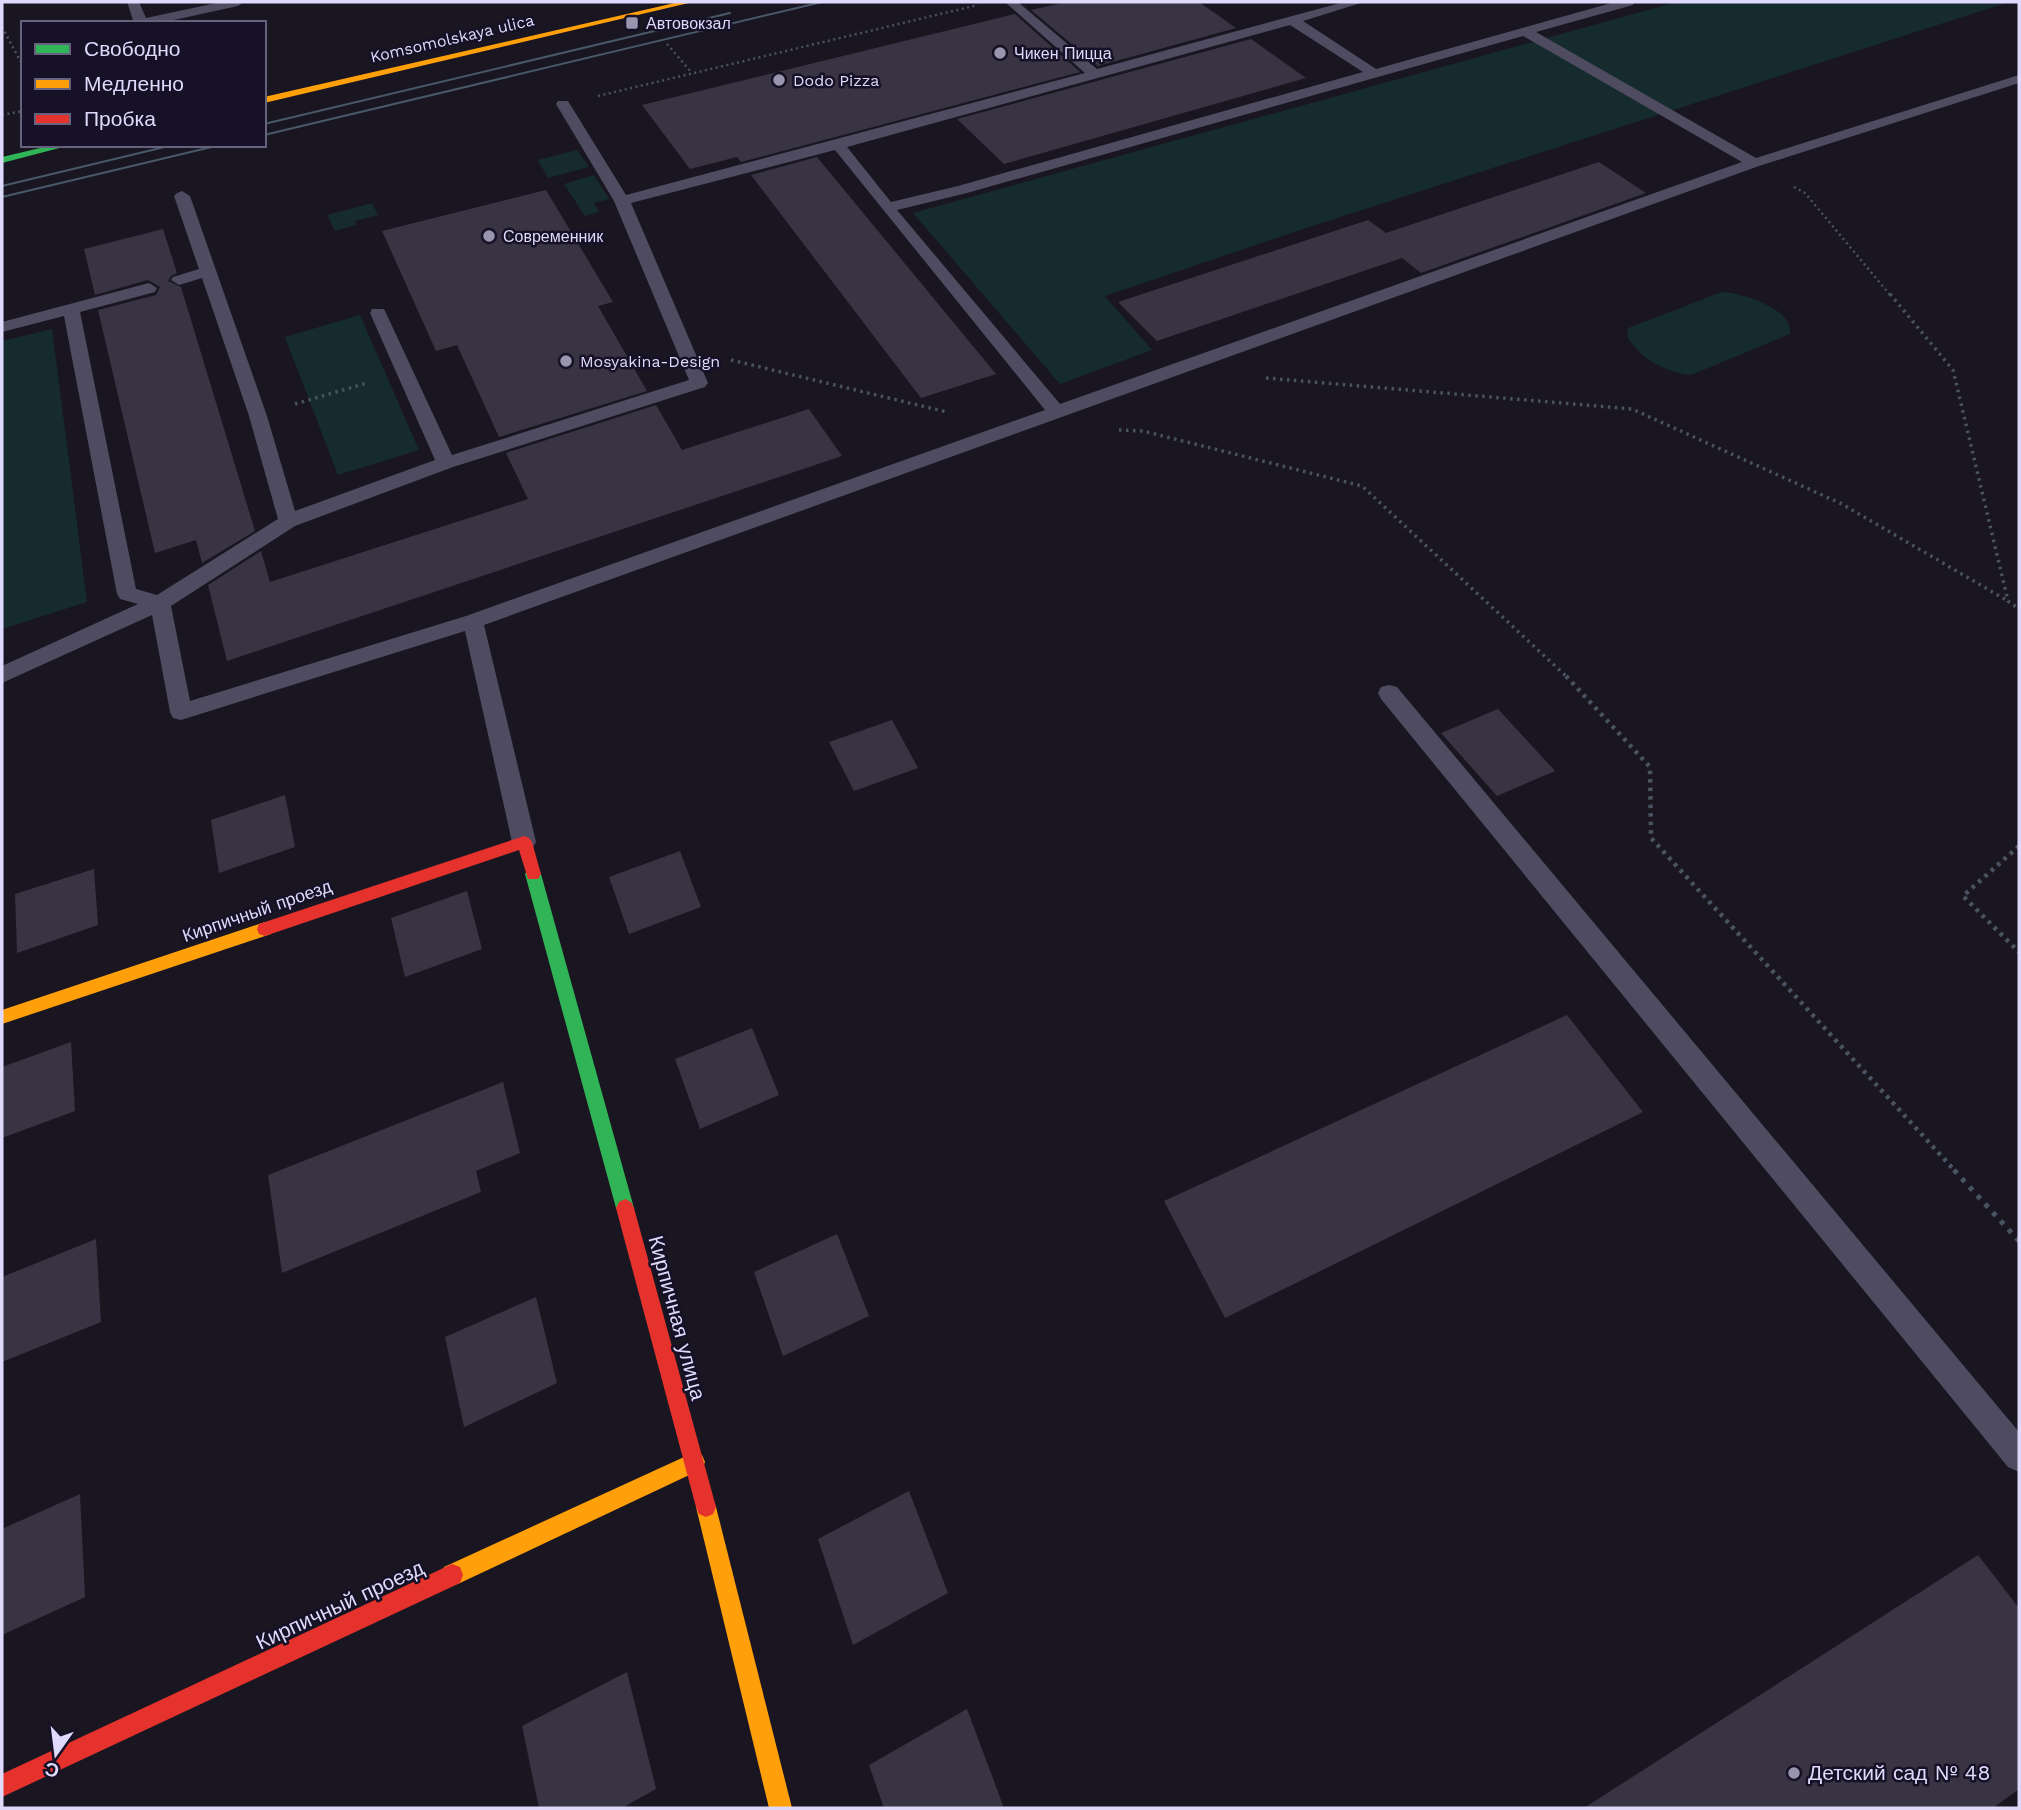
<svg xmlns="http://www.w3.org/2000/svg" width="2021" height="1810" viewBox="0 0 2021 1810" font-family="'Work Sans',sans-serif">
<rect width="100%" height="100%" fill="#191621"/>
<g fill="#162b2d">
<polygon points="1677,2 2009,2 1300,230 1105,296 1152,350 1060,384 913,213"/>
<polygon points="577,150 589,167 548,178 538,160"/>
<polygon points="594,175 609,199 594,203 599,212 585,216 564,184"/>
<polygon points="372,203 378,215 355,221 356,225 335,231 327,215"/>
<path d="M1722,292C1742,293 1794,309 1790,334L1691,375C1666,373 1639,358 1627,336L1628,328Z"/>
<polygon points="360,315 419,450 338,475 285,337"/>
<polygon points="52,329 87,602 2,629 2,341"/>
</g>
<g fill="#383443">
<polygon points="1066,2 1199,2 1236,28 1098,66 1031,10"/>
<polygon points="1015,14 1080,72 741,162 737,157 690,169 642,105"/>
<polygon points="1251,39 1306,78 1004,164 957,119"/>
<polygon points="817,157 996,374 921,398 751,175"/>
<polygon points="1599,162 1646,193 1421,273 1402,258 1157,341 1118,302 1368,220 1386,233"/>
<polygon points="546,190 613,302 598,306 647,391 499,437 457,345 436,351 382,231"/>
<polygon points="163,229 177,273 171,276 168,281 181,287 255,531 202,563 196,540 155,553 98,310 156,295 160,287 148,280 95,295 84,249"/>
<polygon points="656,405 682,450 809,409 842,456 227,661 208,585 261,551 270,582 528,499 506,453"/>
<polygon points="1498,709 1555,771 1497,796 1441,733"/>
<polygon points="892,720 918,768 854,791 829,742"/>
<polygon points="285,795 295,847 219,873 211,820"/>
<polygon points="680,851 701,907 629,934 609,877"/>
<polygon points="94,869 98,925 17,953 15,894"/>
<polygon points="467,891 482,949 405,977 391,918"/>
<polygon points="1567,1015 1643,1112 1225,1318 1164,1201"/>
<polygon points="752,1028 779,1095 700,1129 675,1059"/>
<polygon points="71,1042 75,1111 2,1138 2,1067"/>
<polygon points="503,1082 520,1153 476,1171 481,1192 282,1273 268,1175"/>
<polygon points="837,1234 869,1316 783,1356 754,1272"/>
<polygon points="96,1239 101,1322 2,1362 2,1277"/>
<polygon points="536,1297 557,1383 464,1427 445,1337"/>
<polygon points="909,1491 948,1593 853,1645 818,1539"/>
<polygon points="80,1494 85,1597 2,1635 2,1529"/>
<polygon points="1978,1555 2019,1608 2019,1789 1993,1808 1584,1808"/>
<polygon points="627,1672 656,1789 622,1808 539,1808 522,1726"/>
<polygon points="967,1709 1004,1808 884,1808 869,1765"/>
</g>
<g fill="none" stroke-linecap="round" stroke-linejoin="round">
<g stroke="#495361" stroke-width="2.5" stroke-dasharray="2 3.5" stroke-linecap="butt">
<polyline points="2,27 23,66"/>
<polyline points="667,44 692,73"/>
<polyline points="598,96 978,5"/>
<polyline points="2,115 23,111"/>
<polyline points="1794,187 1805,193 1891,296"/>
</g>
<g stroke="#495361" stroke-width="3.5" stroke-dasharray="2.5 4.5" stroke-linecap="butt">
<polyline points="1890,294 1953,370 2008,601 2019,609"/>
<polyline points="731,360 947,412"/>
<polyline points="1266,378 1632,409 1842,504 2008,601"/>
<polyline points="295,404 367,383"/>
<polyline points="1119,430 1143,431 1362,486 1568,678"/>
</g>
<g stroke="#495361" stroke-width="4.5" stroke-dasharray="3.5 5" stroke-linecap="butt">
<polyline points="1566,676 1650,767 1651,838 1956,1172"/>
<polyline points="2019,846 1963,896 2019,952"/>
</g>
<polyline stroke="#495361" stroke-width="5" stroke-dasharray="4.5 7" stroke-linecap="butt" points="1954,1170 2019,1241"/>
<g fill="#4f4c61" fill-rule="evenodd">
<polygon points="127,2 139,2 146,18 221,2 244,2 238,6 160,23 134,23"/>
<path d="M1005,2H1018L1097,69L1344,2H1364L1303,21L1376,69L1615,2H1634L1633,5L1536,32L1756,158L2019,75V83L1759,166L484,625L536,842L532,849L524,852L516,849L512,842L465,631L181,720L173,718L170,712L152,615L2,683V666L138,604L120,599L117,594L64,316L2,332V322L149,283L157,288L155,292L80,312L136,589L157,595L278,519L249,416L202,278L179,285L171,280L173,277L199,269L174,196L177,193L182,191L190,196L267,416L295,511L435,460L370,313L372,309H384L386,313L452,455L689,380L614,201L556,104L558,101H568L626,195L1085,73ZM1290,25L1363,72L958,186L891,202L847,147ZM1523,36L1742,162L1060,404L897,210L967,193ZM835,150L1045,410L466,616L190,701L171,606L295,526L453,467L705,387L708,383L631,203Z"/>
<polygon points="1389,685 1397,687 2019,1432 2019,1472 2008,1467 1381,699 1378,693 1381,687"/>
</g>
<g fill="#30b455" fill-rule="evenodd">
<polygon points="53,145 71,145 2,163 2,157"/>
<polygon points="533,867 538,869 541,874 634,1208 631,1214 625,1217 619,1214 616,1208 525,874 528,869"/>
</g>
<g fill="#ff9f0a" fill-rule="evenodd">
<polygon points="679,2 693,2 264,103 264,97"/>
<polygon points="265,922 271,924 273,929 271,934 2,1024 2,1010"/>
<polygon points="695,1452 702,1455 705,1462 702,1469 460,1583 452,1586 444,1583 441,1575 444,1567"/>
<polygon points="706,1497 713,1500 716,1507 792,1808 769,1808 696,1507 699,1500"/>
</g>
<g fill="#e5322d" fill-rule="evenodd">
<polygon points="524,836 529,838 532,842 541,874 538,879 528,879 519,850 265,936 259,934 257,929 259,924 265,922"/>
<polygon points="625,1199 631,1202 634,1208 716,1507 713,1514 706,1517 699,1514 696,1507 616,1208 619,1202"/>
<polygon points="452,1564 460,1567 463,1575 460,1583 2,1797 2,1774"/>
</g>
<g stroke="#485869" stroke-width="2">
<polyline points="264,124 730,13"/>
<polyline points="264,135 822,2"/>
<polyline points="2,186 173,145"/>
<polyline points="2,197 220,145"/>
</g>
</g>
<g fill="#9a95af" stroke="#161126" stroke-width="2.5">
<rect x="625" y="16" width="14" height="14" rx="3.5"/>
<circle cx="1000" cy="53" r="7"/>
<circle cx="779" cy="80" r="7"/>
<circle cx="489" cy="236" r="7"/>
<circle cx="566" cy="361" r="7"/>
<circle cx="1794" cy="1773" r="7"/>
</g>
<g text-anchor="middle" stroke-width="5" stroke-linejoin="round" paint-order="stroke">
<g font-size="16" fill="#dfd9fc" stroke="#161126" text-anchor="start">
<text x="646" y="29">Автовокзал</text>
<text x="1014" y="59">Чикен Пицца</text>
<text x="793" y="86">Dodo Pizza</text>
<text x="503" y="242">Современник</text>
<text x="580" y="367">Mosyakina-Design</text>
</g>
<g font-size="16" fill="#dfd9fc" stroke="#161126">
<text transform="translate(452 38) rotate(-13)" y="6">Komsomolskaya ulica</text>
</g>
<g font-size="18" fill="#dfd9fc" stroke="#161126">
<text transform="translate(257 911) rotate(-19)" y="6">Кирпичный проезд</text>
</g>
<g font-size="21" fill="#dfd9fc" stroke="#161126">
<text transform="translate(677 1318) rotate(75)" y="7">Кирпичная улица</text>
<text transform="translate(340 1605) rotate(-25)" y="7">Кирпичный проезд</text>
</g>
<g font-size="21" fill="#dfd9fc" stroke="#161126" text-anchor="start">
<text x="1808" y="1780">Детский сад № 48</text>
</g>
</g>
<rect width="2021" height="1810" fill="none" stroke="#dfd9fc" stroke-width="7"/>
<rect x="21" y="21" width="245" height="126" fill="#161126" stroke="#66617c" stroke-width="2"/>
<rect x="35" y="44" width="35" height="10" fill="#30b455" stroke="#66617c" stroke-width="2"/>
<text x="84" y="56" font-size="21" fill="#dfd9fc">Свободно</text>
<rect x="35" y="79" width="35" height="10" fill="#ff9f0a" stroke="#66617c" stroke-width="2"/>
<text x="84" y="91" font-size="21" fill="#dfd9fc">Медленно</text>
<rect x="35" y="114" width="35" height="10" fill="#e5322d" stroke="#66617c" stroke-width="2"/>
<text x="84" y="126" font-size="21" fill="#dfd9fc">Пробка</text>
<g transform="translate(56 1754) rotate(194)" stroke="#161126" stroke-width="5" paint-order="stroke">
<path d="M0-5L12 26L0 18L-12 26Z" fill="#dfd9fc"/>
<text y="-10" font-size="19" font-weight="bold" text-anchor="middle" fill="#dfd9fc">С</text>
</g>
</svg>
